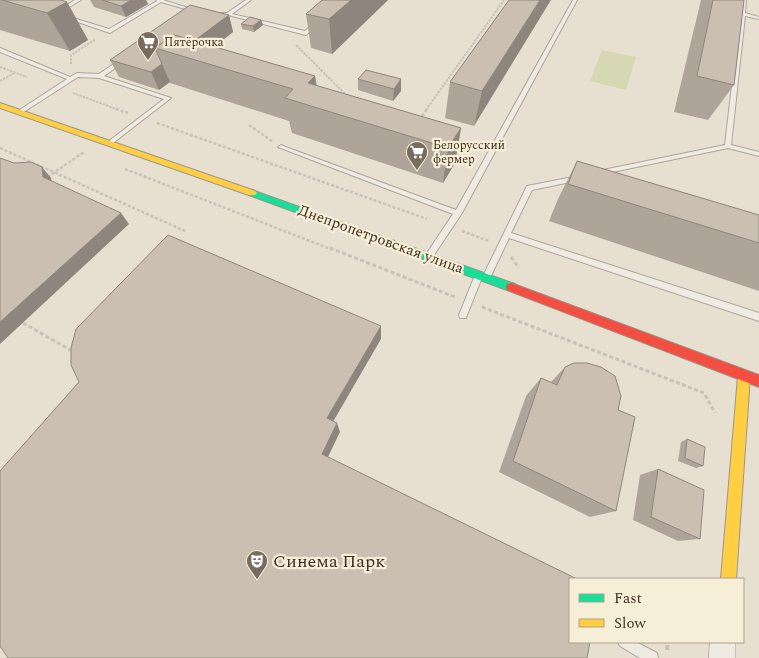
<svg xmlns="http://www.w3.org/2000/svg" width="759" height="658" viewBox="0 0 759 658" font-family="Spectral,serif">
<rect width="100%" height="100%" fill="#e7e0d1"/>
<polygon fill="#d6d7b3" points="602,50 636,57 626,90 590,81"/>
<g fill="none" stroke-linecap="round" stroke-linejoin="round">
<g stroke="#ada599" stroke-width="2">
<g id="lane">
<polygon points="75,0 81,0 61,12 57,11"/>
<polygon points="156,0 163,0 198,11 196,12 161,2 110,33 66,18 70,17 109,29 157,1"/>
<polygon points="246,0 251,0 232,14 305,31 315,22 320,23 306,35 228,15 216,15 214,14 216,13 227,13"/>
<polygon points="573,0 577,0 462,213 432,258 429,259 425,256 453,214 278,147 281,145 283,146 456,210"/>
<polygon points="742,0 746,0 745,13 759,17 759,19 745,16 731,145 759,152 759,156 728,148 598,175 596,175 596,171 598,171 725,145"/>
<polygon points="0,48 70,77 77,73 99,74 121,59 125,59 125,61 104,76 171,98 113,143 109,143 109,141 164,99 99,78 78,77 22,113 18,113 18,111 67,79 0,52"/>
<polygon points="578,176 581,178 580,180 532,190 511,233 759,313 759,321 509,238 489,280 483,280 482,278 527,186"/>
<polygon points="479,272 483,275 467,315 466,318 460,318 459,315 475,275"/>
<polygon points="618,642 636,642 657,653 658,658 640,658 620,646"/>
</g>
</g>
<g stroke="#ada599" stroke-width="1">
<polygon id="street" points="710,642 735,642 735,658 709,658"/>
</g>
<g stroke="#9c958a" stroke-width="2">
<polygon id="fast" points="252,190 515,284 516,287 515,290 507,290 249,195 247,193"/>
</g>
<g stroke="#9c958a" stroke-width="2">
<g id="slow">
<polygon points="0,103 255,191 257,193 255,195 249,195 0,108"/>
<polygon points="744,370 748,372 750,376 736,579 721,579 738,376 740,372"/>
</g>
</g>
<g stroke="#9c958a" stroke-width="2">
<polygon id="jam" points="511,283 759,375 759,387 507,290 506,287 507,284"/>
</g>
<g stroke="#c8c2b9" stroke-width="2" stroke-dasharray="2.5 1" stroke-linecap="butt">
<polyline points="296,45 348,97"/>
<polyline points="71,64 71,55 96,39"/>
<polyline points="0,67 27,77"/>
<polyline points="0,81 14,73"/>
<polyline points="73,93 119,110"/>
<polyline points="426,110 504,0"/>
</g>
<g stroke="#c8c2b9" stroke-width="2.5" stroke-dasharray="3 2" stroke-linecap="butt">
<polyline points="116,109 128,113"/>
<polyline points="419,120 427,109"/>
<polyline points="157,123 427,219"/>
<polyline points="249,125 272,141"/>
<polyline points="0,148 185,231"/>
<polyline points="125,169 333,250"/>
<polyline points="48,177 84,152"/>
<polyline points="462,231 489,241"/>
</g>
<g stroke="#c8c2b9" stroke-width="3" stroke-dasharray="4 2.5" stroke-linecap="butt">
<polyline points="330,248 455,297"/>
<polyline points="511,257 519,268"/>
<polyline points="482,307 704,393 715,413"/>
<polyline points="23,323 74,352"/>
</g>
<polyline stroke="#c8c2b9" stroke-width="4" stroke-dasharray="5 3" stroke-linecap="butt" points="667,650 668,642"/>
<use href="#lane" fill="#efebe3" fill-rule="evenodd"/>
<use href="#street" fill="#efebe3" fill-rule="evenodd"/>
<use href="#fast" fill="#16e098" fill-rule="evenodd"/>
<use href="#slow" fill="#ffcf43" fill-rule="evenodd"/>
<use href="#jam" fill="#f24e42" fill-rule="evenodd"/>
</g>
<g fill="#afa499">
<polygon points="0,0 61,0 67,2 88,40 70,51 0,30"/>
<polygon points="90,0 146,0 148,4 126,17 94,7"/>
<polygon points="388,0 332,54 311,48 306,14"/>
<polygon points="509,0 474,126 445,118 450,82"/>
<polygon points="701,0 744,0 734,85 708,120 674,112"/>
<polygon points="229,15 233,32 214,47 315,76 317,86 461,128 455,163 443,183 292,133 289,121 170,83 170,82 159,90 119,77 110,60"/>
<polygon points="261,20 263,25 254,32 242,29 241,24"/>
<polygon points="358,79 401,91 393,101 358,90"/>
<polygon points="577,161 759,215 759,291 549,221 558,199"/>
<polygon points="565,367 618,410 616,511 590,517 499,472 526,396 541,378 551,382"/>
<polygon points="687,439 703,466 696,468 678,461 681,442"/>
<polygon points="658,469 700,539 678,541 633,520 640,475"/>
</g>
<g fill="#8e867d">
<polygon points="131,0 146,0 148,4 126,17 121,6"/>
<polygon points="351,0 388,0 332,54 329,19"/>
<polygon points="540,0 551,0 474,126 482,91"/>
<polygon points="67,2 88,40 70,51 47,13"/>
<polygon points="229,15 233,32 197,60 176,54"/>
<polygon points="261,20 263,25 254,32 253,26"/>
<polygon points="162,64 170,82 159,90 151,72"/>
<polygon points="315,76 320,109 308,83"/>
<polygon points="401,79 401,91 393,101 394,89"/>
<polygon points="461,128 455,163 443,183 448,148"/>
<polygon points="42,167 51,178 53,189 43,177"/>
<polygon points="121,213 129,224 0,344 0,322"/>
<polygon points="381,326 381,339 330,427 327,418"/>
<polygon points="337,423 340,432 326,461 322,454"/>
</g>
<g fill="#cbbfb2" stroke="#8e867d">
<polygon points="2,0 61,0 67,2 47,13"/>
<polygon points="102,0 131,0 121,6"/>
<polygon points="322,0 351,0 329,19 306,14"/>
<polygon points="509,0 540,0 482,91 450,82"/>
<polygon points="713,0 744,0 734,85 697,76"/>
<polygon points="190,5 229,15 194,41 174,35 155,48 162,64 151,72 110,60"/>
<polygon points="250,17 261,20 253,26 241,24"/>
<polygon points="174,35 315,76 308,83 461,128 448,148 285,98 293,89 155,48"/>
<polygon points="366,70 401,79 394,89 358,79"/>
<polygon points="0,158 14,163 31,162 42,167 43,177 121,213 0,322"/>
<polygon points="577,161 759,215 759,243 568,184"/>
<polygon points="168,235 381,326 327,418 337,423 322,454 577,579 570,579 570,642 590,642 587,658 8,658 0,646 0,471 79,382 71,365 71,348 76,329"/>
<polygon points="574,363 587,363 601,367 615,376 621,396 618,410 635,417 616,511 513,461 541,378 557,385 565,367"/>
<polygon points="687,439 705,447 703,466 685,458"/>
<polygon points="658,469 704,490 700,539 651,517"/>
</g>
<defs>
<g id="supermarket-pin" transform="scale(1.125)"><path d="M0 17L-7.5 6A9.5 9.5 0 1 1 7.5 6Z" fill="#786c5e" stroke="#f7eed8"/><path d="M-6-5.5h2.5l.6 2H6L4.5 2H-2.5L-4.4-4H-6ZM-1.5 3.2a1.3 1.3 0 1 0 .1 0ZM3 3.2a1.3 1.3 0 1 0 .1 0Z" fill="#fff"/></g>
<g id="theatre-pin" transform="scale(1.125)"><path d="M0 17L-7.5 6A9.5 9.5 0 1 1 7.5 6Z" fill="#786c5e" stroke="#f7eed8"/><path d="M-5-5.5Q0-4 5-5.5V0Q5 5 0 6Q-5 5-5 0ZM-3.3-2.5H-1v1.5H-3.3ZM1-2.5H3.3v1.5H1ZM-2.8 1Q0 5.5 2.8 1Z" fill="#fff"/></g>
</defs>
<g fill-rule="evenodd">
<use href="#supermarket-pin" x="148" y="42"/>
<use href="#supermarket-pin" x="417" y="152"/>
<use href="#theatre-pin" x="257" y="561"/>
</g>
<g text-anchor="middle" stroke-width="4.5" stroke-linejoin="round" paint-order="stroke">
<g font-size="12" fill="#3d2e20" stroke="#f7eed8" text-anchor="start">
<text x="164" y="46">Пятёрочка</text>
<text x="433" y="149">Белорусский<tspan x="433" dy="14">фермер</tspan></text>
</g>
<g font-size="15" fill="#3d2e20" stroke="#f7eed8">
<text transform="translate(381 239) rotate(20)" y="5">Днепропетровская улица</text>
</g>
<g font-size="18" fill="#3d2e20" stroke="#f7eed8" text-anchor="start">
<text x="273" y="567">Синема Парк</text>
</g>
</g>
<rect x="569" y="578" width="175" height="65" fill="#f7eed8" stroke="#ada18e"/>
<rect x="579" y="594" width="25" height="8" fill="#16e098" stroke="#ada18e"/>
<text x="614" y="603" font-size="15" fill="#3d2e20">Fast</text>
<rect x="579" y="619" width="25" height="8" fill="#ffcf43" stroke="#ada18e"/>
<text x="614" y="628" font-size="15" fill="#3d2e20">Slow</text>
</svg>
